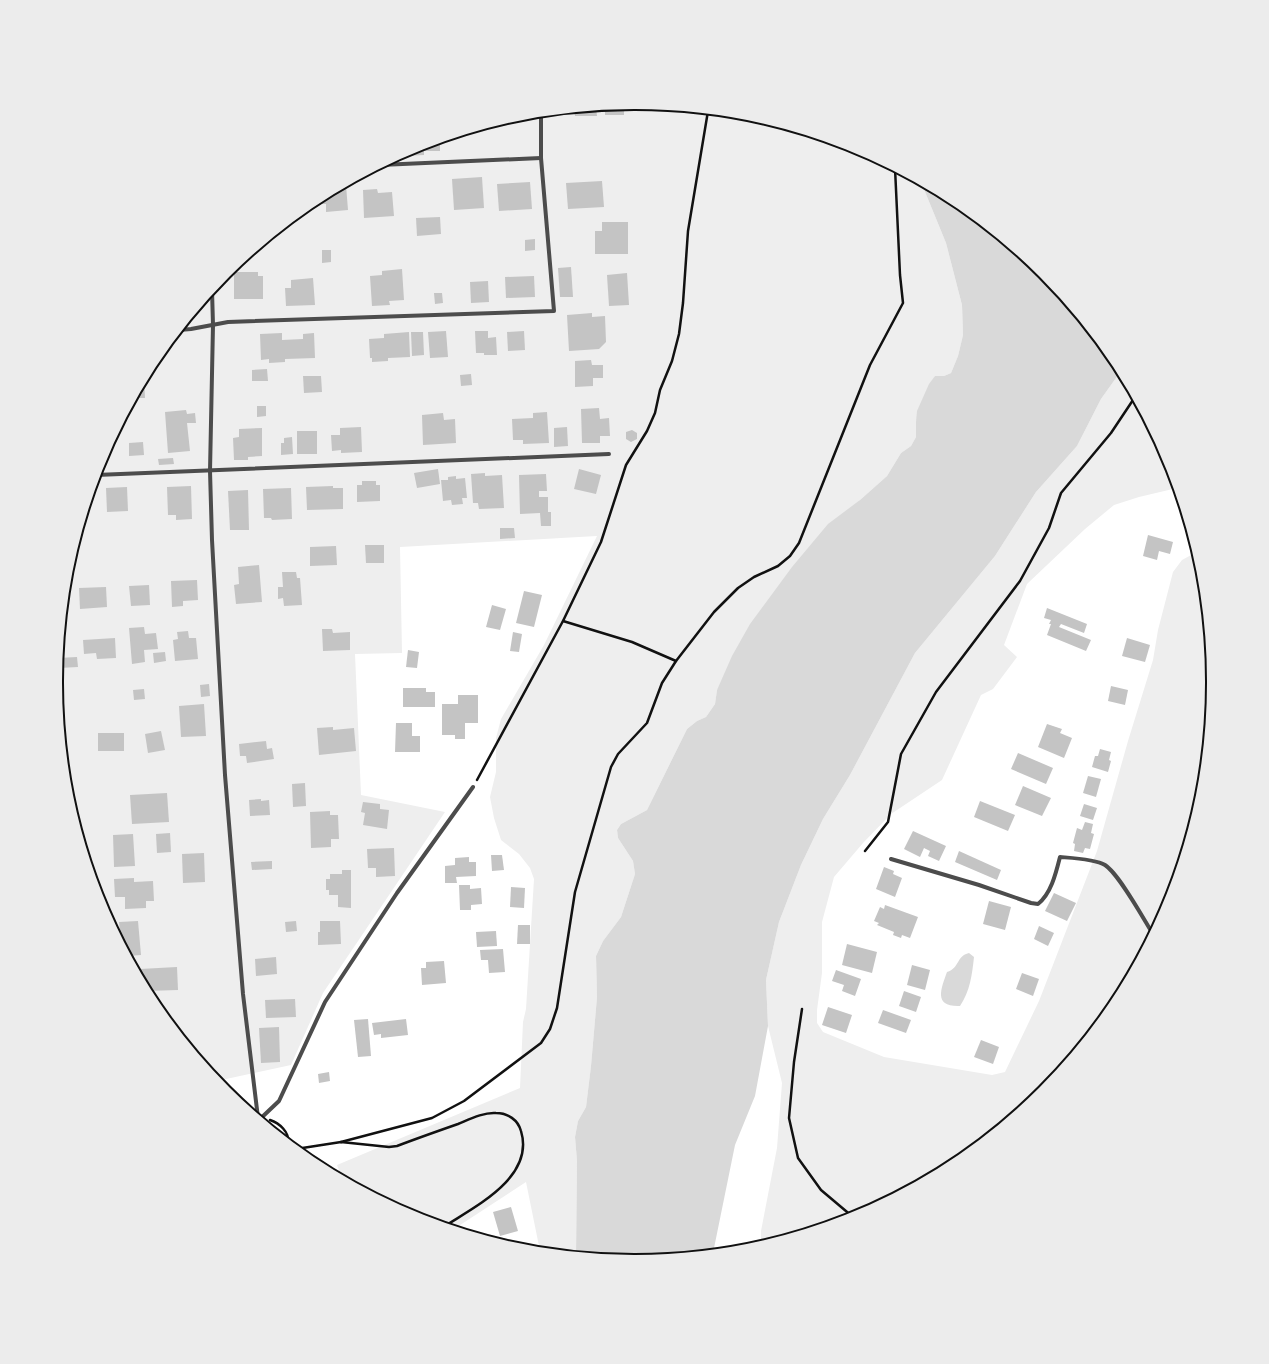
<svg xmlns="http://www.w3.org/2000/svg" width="1269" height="1364" viewBox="0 0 1269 1364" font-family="Arial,sans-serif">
<rect width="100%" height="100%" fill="#fff"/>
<g fill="#eee">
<polygon points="635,104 748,115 856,148 921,182 946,243 962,305 963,335 958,356 951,373 944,376 935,376 916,422 916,437 911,446 901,453 887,476 860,500 717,690 715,704 706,717 697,721 687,729 647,810 621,824 617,830 618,838 633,861 635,874 621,917 603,941 596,956 597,997 591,1066 586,1107 578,1121 575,1137 577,1161 576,1255 540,1251 526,1182 454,1229 413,1216 342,1178 337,1165 520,1088 523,1022 526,1009 534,879 530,868 519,854 501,840 494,818 490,797 496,772 496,738 501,719 544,645 597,536 400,547 402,653 355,654 361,795 445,812 323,993 291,1065 217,1081 153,1003 100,903 67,795 56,682 67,569 100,460 154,360 226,273 313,201 413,147 522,115"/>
<polygon points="1121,371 1169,461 1177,488 1139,497 1114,505 1085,529 1027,584 1004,645 1017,657 993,689 981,695 942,780 891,814 863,843 834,877 822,922 822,973 817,1010 817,1023 823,1032 884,1057 992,1075 1005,1072 1039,1001 1097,851 1128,741 1153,660 1158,630 1173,572 1182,560 1193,554 1198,556 1202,569 1213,682 1202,795 1169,904 1115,1004 1043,1091 956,1163 856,1217 761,1245 761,1231 777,1148 782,1083 768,1026 766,980 779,922 801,865 823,819 850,775 915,653 995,556 1036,492 1077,446 1101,399"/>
</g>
<g fill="#d9d9d9">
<polygon points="921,182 956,201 1044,273 1116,361 1121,371 1101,399 1077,446 1036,492 995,556 915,653 850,775 823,819 801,865 779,922 766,980 768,1026 755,1096 735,1145 713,1253 634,1260 576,1255 577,1161 575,1137 578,1121 586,1107 591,1066 597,997 596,956 603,941 621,917 635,874 633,861 618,838 617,830 621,824 647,810 687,729 697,721 706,717 715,704 717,690 732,656 750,624 792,567 828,524 860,500 887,476 901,453 911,446 916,437 916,422 917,411 929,384 935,376 944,376 951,373 958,356 963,335 962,305 946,243"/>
<path d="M969,953L974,957C972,975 970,991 960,1006C933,1007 941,989 947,972C960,968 956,956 969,953Z"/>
</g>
<g fill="#c4c4c4">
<polygon points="624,105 624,115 605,115 605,106"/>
<polygon points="596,107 597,116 575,116 574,109"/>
<polygon points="509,119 509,125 491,126 491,124"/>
<polygon points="440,139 440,151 424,151 424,155 404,156 404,152 413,147"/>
<polygon points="482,177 484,208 454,210 452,179"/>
<polygon points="602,181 604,207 568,209 566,183"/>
<polygon points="530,182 532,209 499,211 497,184"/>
<polygon points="343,185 346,185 348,210 326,212 326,204 313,204 313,201"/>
<polygon points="377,189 378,193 392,192 394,216 364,218 363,190"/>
<polygon points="440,217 441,234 417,236 416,218"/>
<polygon points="602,222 628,222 628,254 595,254 595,231 602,231"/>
<polygon points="535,239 535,250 525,251 525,240"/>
<polygon points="322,250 331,250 331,262 322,263"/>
<polygon points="571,267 573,297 560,297 558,268"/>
<polygon points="402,269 404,300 389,301 390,305 372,306 370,276 382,275 382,271"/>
<polygon points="234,272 258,272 258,276 263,276 263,299 234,299"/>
<polygon points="627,273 629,305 609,306 607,275"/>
<polygon points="534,276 535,297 506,298 505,277"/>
<polygon points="313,278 315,305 286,306 285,288 291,288 291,280"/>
<polygon points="488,281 489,302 471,303 470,282"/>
<polygon points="434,293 442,293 443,303 435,304"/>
<polygon points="592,313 592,317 605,316 606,342 599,349 569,351 567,315"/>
<polygon points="446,331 448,357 430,358 428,332"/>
<polygon points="475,331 488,331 488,338 496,337 497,355 484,355 484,353 476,353"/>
<polygon points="524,331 525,350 508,351 507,332"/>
<polygon points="409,332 410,357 388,358 388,361 372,362 372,358 370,358 369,339 384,338 384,334"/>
<polygon points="411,332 423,332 424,355 412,356"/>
<polygon points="282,333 282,340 303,339 303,334 314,333 315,358 285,359 285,362 269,363 269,359 261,360 260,334"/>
<polygon points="591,360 592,365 603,365 603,378 593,378 593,386 575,387 575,361"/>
<polygon points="267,369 268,381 252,381 252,370"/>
<polygon points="471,374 472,385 461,386 460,375"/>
<polygon points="303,376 321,376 322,392 304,393"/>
<polygon points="144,378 145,398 133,398 135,396"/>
<polygon points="257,406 266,406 266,416 257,417"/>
<polygon points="599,408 600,419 609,418 610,436 600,436 600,443 582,443 581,409"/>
<polygon points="186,410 187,414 195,413 196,423 187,423 190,451 168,453 165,412"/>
<polygon points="547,412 549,443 523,444 523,440 513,440 512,419 533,418 533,413"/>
<polygon points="443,413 444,420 455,419 456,443 423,445 422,415"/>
<polygon points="361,427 362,452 341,453 341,450 332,451 331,435 340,435 340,428"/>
<polygon points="567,427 568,446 554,447 554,428"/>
<polygon points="262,428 262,456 248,457 248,460 234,460 233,438 239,437 239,429"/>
<polygon points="632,430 637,433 637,439 631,442 626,439 626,432"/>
<rect x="297" y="431" width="20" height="23"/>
<polygon points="292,437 293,454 281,455 281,443 284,443 284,438"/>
<polygon points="143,442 144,455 129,456 129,443"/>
<polygon points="173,458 174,464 159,465 158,459"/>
<polygon points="438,469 440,484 417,488 414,473"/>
<polygon points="579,469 601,475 596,494 574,489"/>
<polygon points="485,473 485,476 502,475 504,508 479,509 478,503 473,503 471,474"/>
<polygon points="546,474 547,491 539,491 539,497 548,497 548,512 551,512 551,526 541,526 540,513 520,514 519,475"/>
<polygon points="456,476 456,479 465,478 467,498 462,498 463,504 452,505 451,500 443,501 441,480 448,480 448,477"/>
<polygon points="362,481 376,481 376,485 380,485 380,501 357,502 357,485 362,485"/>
<polygon points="191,486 192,519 176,520 176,515 168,515 167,487"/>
<polygon points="333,486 333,488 343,488 343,509 307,510 306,487"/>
<polygon points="127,487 128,511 107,512 106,488"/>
<polygon points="291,488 292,519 272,520 271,518 264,518 263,489"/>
<polygon points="248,490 249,530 230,530 228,491"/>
<polygon points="500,528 514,528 515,538 500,539"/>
<polygon points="1148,535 1173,542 1170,554 1159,551 1157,560 1143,556"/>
<polygon points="365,545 384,545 384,563 366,563"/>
<polygon points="336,546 337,565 310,566 310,547"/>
<polygon points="259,565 262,602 236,604 234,585 239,584 238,567"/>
<polygon points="282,572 296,572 297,578 300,578 302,605 284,606 283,598 278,599 278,587 283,587"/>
<polygon points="197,580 198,600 183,601 183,606 172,607 171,581"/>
<polygon points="149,585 150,605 131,606 129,586"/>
<polygon points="106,587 107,607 80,609 79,588"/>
<polygon points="524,591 542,595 534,627 516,623"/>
<polygon points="492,605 506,609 500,630 486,627"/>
<polygon points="1047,608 1087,624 1084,633 1061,624 1059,627 1091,640 1086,651 1047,635 1051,624 1049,624 1051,620 1044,618"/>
<polygon points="144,627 145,634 156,633 158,649 144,650 145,662 132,664 129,628"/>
<polygon points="322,629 332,629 333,633 350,632 350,650 323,651"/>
<polygon points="188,631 189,638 196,638 198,659 175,661 173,640 178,639 177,632"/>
<polygon points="513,632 522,634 519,652 510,651"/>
<polygon points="115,638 116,658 97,659 96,653 84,654 83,640"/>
<polygon points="1127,638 1150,645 1145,662 1122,656"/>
<polygon points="408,650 419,652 417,668 406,667"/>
<polygon points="165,652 166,661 154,663 153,653"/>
<polygon points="77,657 78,667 59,668 58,658"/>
<polygon points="56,680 60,680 61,701 58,701"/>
<polygon points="209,684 210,696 201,697 200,685"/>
<polygon points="1111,686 1128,690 1125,705 1108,701"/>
<polygon points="403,688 426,688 426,692 435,692 435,707 403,707"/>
<polygon points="144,689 145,699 134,700 133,690"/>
<polygon points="458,695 478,695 478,723 465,723 465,739 455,739 455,735 442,735 442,704 458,704"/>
<polygon points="204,704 206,736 181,737 179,706"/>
<polygon points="396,723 412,723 412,736 420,736 420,752 395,752"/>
<polygon points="1047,724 1062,729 1060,733 1072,738 1064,758 1038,747"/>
<polygon points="333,727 333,730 354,728 356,751 319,755 317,728"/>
<polygon points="161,731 165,750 148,753 145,734"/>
<rect x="98" y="733" width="26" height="18"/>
<polygon points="266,741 267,749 272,748 274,759 247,763 246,756 240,756 239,744"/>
<polygon points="1100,749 1111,752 1109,760 1111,761 1108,772 1092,767 1095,756 1098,756"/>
<polygon points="1018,753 1053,768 1046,784 1011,769"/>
<polygon points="1088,776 1101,779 1096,797 1083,793"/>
<polygon points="305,783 306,806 293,807 292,784"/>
<polygon points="1023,786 1051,798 1042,816 1015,805"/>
<polygon points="167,793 169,822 132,824 130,795"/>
<polygon points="261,799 261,801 269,800 270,815 250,816 249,800"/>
<polygon points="980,801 1015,815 1008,831 974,817"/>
<polygon points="363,802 380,804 380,809 389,810 387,829 363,825 365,813 361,812"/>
<polygon points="1084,804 1097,808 1093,820 1080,816"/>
<polygon points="330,811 330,815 338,815 339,839 331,839 331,847 311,848 310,812"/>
<polygon points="1085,822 1093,824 1091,833 1094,834 1090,849 1085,848 1083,853 1074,851 1075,844 1073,843 1077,828 1082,830"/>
<polygon points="913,831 946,846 939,861 928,856 930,851 924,848 920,857 904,849"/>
<polygon points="170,833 171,852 157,853 156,834"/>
<polygon points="133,834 135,866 114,867 113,835"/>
<polygon points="394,848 395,876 376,877 376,868 368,868 367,849"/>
<polygon points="959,851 1001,870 997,880 955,862"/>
<polygon points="204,853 205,882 183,883 182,854"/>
<polygon points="491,855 502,855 504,870 492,871"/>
<polygon points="469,857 469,862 476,862 476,876 456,877 457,883 445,883 445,866 455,865 455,858"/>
<polygon points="272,861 272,869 252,870 251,862"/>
<polygon points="884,867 894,871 893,874 902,878 895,897 876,889"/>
<polygon points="342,870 351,870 351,908 338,907 338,895 329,895 329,890 326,890 326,879 330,879 330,874 342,874"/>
<polygon points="134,878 134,882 153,881 154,901 146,901 146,908 125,909 125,897 115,897 114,879"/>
<polygon points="459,885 470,885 470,889 481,888 482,904 471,905 471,910 460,910"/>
<polygon points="511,887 525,888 524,908 510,907"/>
<polygon points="1054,893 1076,903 1067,921 1045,911"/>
<polygon points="989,901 1011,907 1005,930 983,924"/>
<polygon points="885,905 918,917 910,938 902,935 901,938 893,935 894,932 877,925 879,923 874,921 880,907 884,909"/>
<polygon points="138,921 141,955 128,956 121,942 119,922"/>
<polygon points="296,921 297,931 286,932 285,922"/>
<polygon points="320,921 340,921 341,944 318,945 318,932 320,932"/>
<polygon points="518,925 530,925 530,944 517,944"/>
<polygon points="1039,926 1054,933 1048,946 1034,939"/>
<polygon points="496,931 497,946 477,947 476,932"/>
<polygon points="847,944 877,952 872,973 842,965"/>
<polygon points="503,949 505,972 489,973 488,960 481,960 480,950"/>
<polygon points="276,957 277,974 256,976 255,959"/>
<polygon points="444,961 446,983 422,985 421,968 426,968 426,962"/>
<polygon points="912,965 930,970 925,990 907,985"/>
<polygon points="177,967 178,990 147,991 140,979 140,969"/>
<polygon points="836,970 861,979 855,996 842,991 844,985 832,981"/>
<polygon points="1022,973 1039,979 1033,996 1016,989"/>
<polygon points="904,991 921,997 916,1012 899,1006"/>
<polygon points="295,999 296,1017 266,1018 265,1000"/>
<polygon points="828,1007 852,1015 846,1033 822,1025"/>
<polygon points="883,1010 911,1020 906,1033 878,1023"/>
<polygon points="368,1019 371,1056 358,1057 354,1020"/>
<polygon points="406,1019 408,1035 381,1038 381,1034 374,1035 372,1023"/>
<polygon points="279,1027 280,1062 261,1063 259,1028"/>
<polygon points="981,1040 999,1047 993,1064 974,1057"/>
<polygon points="329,1072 330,1081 319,1083 318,1074"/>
<polygon points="511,1207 518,1231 500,1236 493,1212"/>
</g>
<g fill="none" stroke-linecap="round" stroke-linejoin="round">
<g stroke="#111" stroke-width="2.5">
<polyline points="563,621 632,642 676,661"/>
<polyline points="477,780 563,621 601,542 626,465 647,431 655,413 660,390 672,361 679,334 683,303 688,231 708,111"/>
<polyline points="865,851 888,822 901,754 936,692 1020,581 1049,528 1061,493 1111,433 1135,397"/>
<polyline points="802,1009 794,1062 789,1118 798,1158 821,1190 853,1217"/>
<path d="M270,1120C279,1123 290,1132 288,1143"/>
<polyline points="341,1142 432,1118 464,1101 541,1043 550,1029 557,1008 575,892 611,767 618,754 647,723 662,683 676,661 714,612 738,588 754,577 778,566 790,556 799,543 870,365 903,303 900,275 895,168"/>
<path d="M296,1149L341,1142L389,1147L397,1146C418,1138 438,1131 458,1124C470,1119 484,1112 496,1113C508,1113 518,1120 521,1131C535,1177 476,1206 445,1226"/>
</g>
<g stroke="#4c4c4c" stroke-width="4">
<polyline points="380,165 541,158"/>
<polyline points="212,290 213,325 210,471 212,540 225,775 243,994 258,1118"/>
<polyline points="179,330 191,329 228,322 554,311 541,158 541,113"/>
<polyline points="96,475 609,454"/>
<path d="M891,859L979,885L1031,903L1038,904C1051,894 1056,873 1060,857C1072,858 1095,859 1105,865C1119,874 1143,918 1153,934"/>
<polyline points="260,1119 279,1101 325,1002 397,893 473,787"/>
</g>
</g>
<path d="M0 0H1269V1364H0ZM634 110H635A571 571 0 0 1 1206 681V683A571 571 0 0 1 635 1254H634A571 571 0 0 1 63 683V681A571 571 0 0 1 634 110Z" fill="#ececec" fill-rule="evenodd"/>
<path fill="none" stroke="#111" stroke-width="2" d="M634 110H635A571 571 0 0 1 1206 681V683A571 571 0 0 1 635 1254H634A571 571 0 0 1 63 683V681A571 571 0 0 1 634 110Z"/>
</svg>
